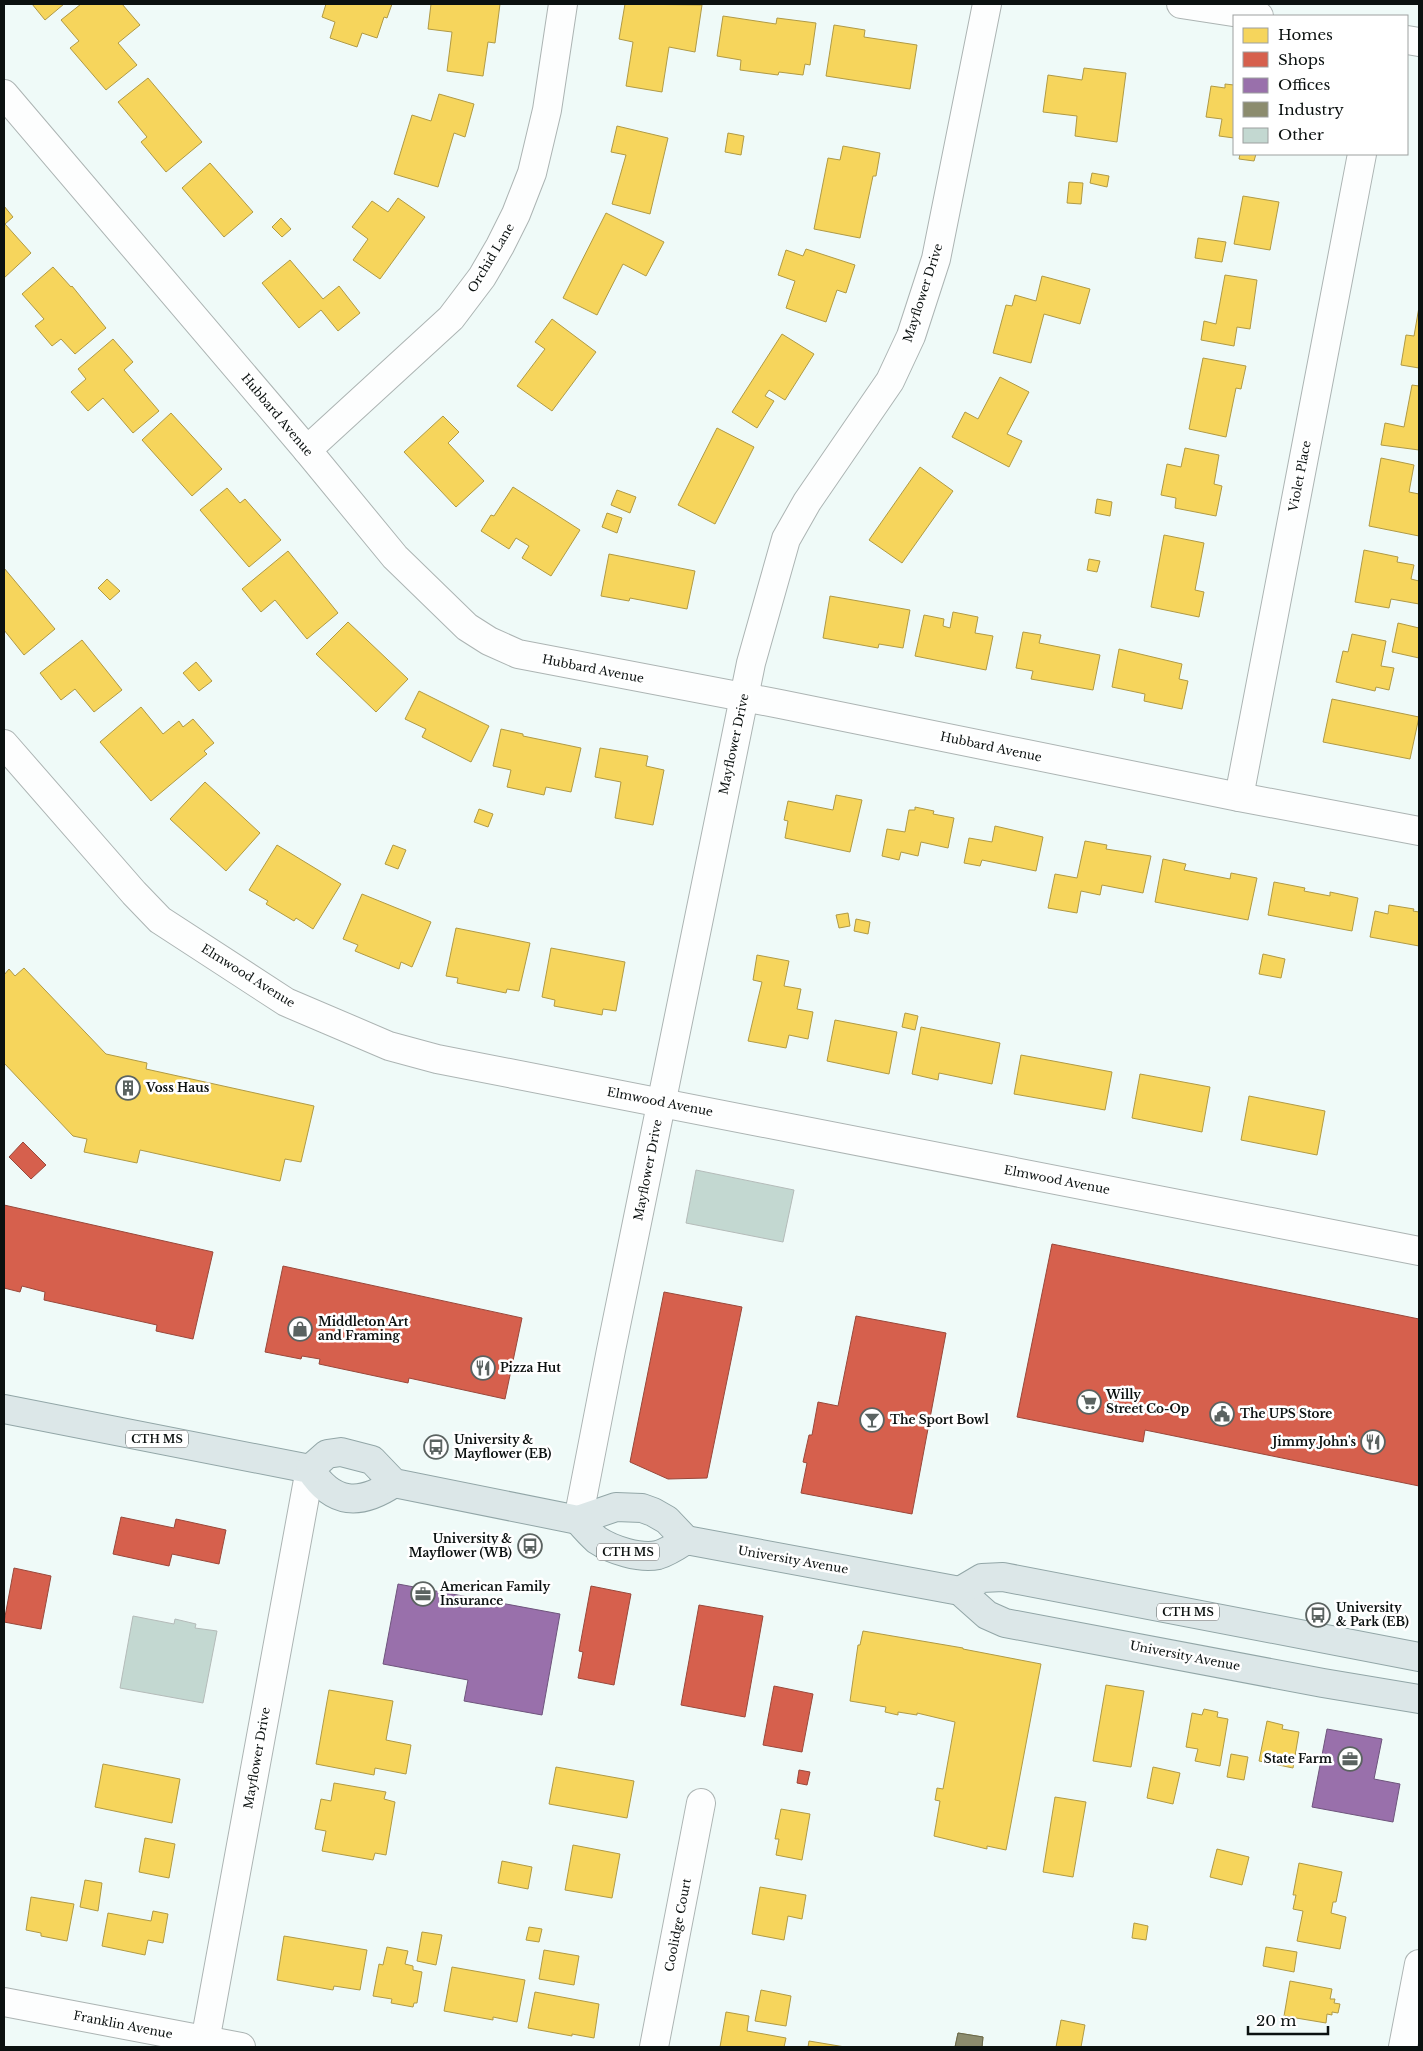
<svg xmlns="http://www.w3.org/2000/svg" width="1423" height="2051" viewBox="0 0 1423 2051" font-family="'Libre Baskerville',serif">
<rect width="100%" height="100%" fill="#effaf8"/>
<g fill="#f6d55c" stroke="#b09a45">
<polygon points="32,4 64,4 45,20"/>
<polygon points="81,4 122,4 140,25 118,43 137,65 106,90 70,48 79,41 61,20"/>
<polygon points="326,4 392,4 387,18 384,17 377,38 362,33 357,47 330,38 335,22 322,17"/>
<polygon points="431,4 500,4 495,43 488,42 483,76 447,71 452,32 428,29"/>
<polygon points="625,4 702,5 695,52 669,47 662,92 626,86 633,42 619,39"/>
<polygon points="723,16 776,24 777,18 816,23 810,65 805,64 803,75 779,72 778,75 740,70 741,60 717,56"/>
<polygon points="834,25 865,30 864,37 917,45 910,89 826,76"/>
<polygon points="1084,68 1126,73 1117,142 1075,136 1077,116 1043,112 1048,75 1082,80"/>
<polygon points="148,78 202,142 166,172 141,142 147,137 118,102"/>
<polygon points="1225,84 1234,85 1234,138 1219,136 1222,119 1206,117 1211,86 1225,88"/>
<polygon points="439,94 474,104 465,137 454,133 438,187 394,174 412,115 431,121"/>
<polygon points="617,126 668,138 650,214 612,204 626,155 611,152"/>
<polygon points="728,133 744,136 741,155 725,152"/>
<polygon points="843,146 880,153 876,176 873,176 860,238 814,229 828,158 840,160"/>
<polygon points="1240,154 1256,154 1254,161 1239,159"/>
<polygon points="210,163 253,212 224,237 182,188"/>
<polygon points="1092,173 1109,176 1107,187 1090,183"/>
<polygon points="1069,182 1083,183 1081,204 1067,203"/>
<polygon points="1243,196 1279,202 1270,250 1234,244"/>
<polygon points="398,198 425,217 380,279 353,260 368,239 352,227 372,201 388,212"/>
<polygon points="4,206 13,217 5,224 31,253 4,278"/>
<polygon points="606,213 664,242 646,276 623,264 597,315 563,298"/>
<polygon points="281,218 291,229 282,237 272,227"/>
<polygon points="1198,238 1226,242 1222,262 1195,258"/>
<polygon points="806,249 855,265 846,293 837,290 826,322 786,308 795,281 778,275 786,250 803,256"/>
<polygon points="290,260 323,299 339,286 360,313 338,331 321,310 299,328 262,283"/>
<polygon points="53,267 71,287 72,286 106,328 75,354 61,339 52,346 35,326 44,319 22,294"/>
<polygon points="1225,275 1257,280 1250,329 1237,327 1234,346 1201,340 1204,321 1216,324"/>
<polygon points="1042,276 1090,289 1080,324 1044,314 1031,363 993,353 1006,305 1012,306 1015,295 1036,301"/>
<polygon points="1419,307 1419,368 1401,365 1406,335 1414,336"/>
<polygon points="552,319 596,352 552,411 517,386 545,349 535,342"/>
<polygon points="782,334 814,354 785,400 769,390 765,396 774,401 757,428 732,412"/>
<polygon points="113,339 133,362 124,370 159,411 133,433 103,398 88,411 71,392 86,379 78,369"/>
<polygon points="1203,358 1246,366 1241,389 1236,388 1226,437 1189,429"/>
<polygon points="1000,377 1029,392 1007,434 1022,441 1009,467 952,437 965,412 978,419"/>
<polygon points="1412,385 1419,386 1419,450 1381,445 1385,423 1404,427"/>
<polygon points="171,413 222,469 192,496 142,440"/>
<polygon points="443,416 459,432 448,443 484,481 456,507 404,452"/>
<polygon points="717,428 754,447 715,524 678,505"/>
<polygon points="1185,448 1219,455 1214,484 1222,486 1216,516 1175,508 1176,498 1161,495 1167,464 1181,467"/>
<polygon points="1381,458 1414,465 1409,492 1419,494 1419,536 1369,526"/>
<polygon points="920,467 953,491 902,563 869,540"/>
<polygon points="513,487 580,530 551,576 522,558 529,546 516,538 509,549 481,531 491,515 494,516"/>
<polygon points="227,488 240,503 245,499 281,540 249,567 200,510"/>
<polygon points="617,490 636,497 630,513 611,505"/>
<polygon points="1097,499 1112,502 1110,516 1095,513"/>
<polygon points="607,513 622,518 617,533 602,527"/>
<polygon points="1164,535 1204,543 1195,590 1204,592 1199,617 1151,607"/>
<polygon points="1364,550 1398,557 1397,562 1414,565 1411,579 1419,581 1419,577 1419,604 1391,599 1389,608 1355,602"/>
<polygon points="288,551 338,613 307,639 275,600 261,612 242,589"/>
<polygon points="609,554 695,571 687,609 630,598 629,601 601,596"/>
<polygon points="1089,559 1100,561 1097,572 1087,570"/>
<polygon points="4,568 55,629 24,655 4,630"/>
<polygon points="107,579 120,591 110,600 98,588"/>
<polygon points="830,596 910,610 903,648 879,644 878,648 823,638"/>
<polygon points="953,612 978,617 975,633 993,636 986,670 915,656 924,615 944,619 943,626 950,628"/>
<polygon points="348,622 408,679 376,712 316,654"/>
<polygon points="1398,623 1419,628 1419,658 1392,652"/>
<polygon points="1023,632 1041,635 1039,643 1100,655 1093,690 1031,679 1033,671 1016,668"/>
<polygon points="1352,634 1386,641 1381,666 1394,668 1389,690 1376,687 1375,691 1336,682 1343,651 1348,652"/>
<polygon points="82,640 122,690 94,712 75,689 61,700 40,673"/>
<polygon points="1119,649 1182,664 1179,679 1188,681 1182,709 1144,701 1145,694 1112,687"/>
<polygon points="196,662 212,681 199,691 183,673"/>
<polygon points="419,691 489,726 471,762 422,737 426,729 405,719"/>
<polygon points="1332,699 1419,717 1410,759 1323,742"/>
<polygon points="141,707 163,734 179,721 183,727 193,719 214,743 204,751 207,754 151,801 100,742"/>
<polygon points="501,729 523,734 523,736 581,748 571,792 546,787 544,795 507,787 511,770 493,766"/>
<polygon points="600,748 648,756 646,766 664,770 653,825 615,818 621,782 595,777"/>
<polygon points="205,782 260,833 226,871 170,819"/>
<polygon points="836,795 862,800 850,852 785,838 788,821 784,820 788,801 833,810"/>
<polygon points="915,807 934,811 933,814 954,818 948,848 921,842 918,856 901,852 899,860 882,856 887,829 905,832 909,810 915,810"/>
<polygon points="479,809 493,814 488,827 474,822"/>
<polygon points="995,826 1043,837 1036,871 982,860 980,866 964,863 969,838 992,842"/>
<polygon points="1085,841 1107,845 1106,849 1151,856 1143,893 1102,885 1100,895 1081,891 1077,913 1048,908 1055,874 1077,878"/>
<polygon points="277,845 341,884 313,929 296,918 294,921 266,904 268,901 249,890"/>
<polygon points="393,845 406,850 398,869 385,864"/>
<polygon points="1163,859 1186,864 1184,870 1230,879 1231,873 1257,878 1248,920 1155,902"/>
<polygon points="1274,882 1305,888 1304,891 1330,896 1330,892 1358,898 1352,931 1268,915"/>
<polygon points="362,894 431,922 412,967 401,962 399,969 355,951 358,945 343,939"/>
<polygon points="1389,905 1414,909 1413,911 1419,912 1419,946 1370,937 1375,911 1388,914"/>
<polygon points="848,913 850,926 839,928 836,915"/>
<polygon points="856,919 870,922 868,934 854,931"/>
<polygon points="456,928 530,943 519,991 507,989 506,993 457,983 458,978 446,976"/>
<polygon points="551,948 625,962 616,1011 603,1009 602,1015 554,1006 555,1000 542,997"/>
<polygon points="1263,954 1285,959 1281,978 1259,974"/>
<polygon points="757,955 789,961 784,986 801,989 797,1009 813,1012 808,1039 789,1035 786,1048 748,1041 762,982 753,980"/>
<polygon points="24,968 106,1054 147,1063 146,1069 314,1106 301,1162 285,1159 280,1181 140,1150 137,1163 84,1152 87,1139 73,1136 4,1063 4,975 9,969 15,976"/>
<polygon points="905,1013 918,1016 915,1030 902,1027"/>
<polygon points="835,1020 897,1032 889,1074 827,1061"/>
<polygon points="921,1027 1000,1043 992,1084 939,1073 938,1080 912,1074"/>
<polygon points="1021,1055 1112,1072 1105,1110 1014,1094"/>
<polygon points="1140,1074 1210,1087 1202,1132 1132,1118"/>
<polygon points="1249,1096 1325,1111 1317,1155 1241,1140"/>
<polygon points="863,1631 963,1648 963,1649 1041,1664 1006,1850 987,1846 987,1849 934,1836 940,1801 935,1800 937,1788 943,1789 955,1722 917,1713 917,1715 898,1712 898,1715 885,1712 886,1707 850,1701 858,1645 860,1645"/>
<polygon points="1106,1685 1144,1691 1131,1767 1093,1761"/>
<polygon points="329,1690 393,1701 386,1740 411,1745 406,1774 375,1768 374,1775 316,1764"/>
<polygon points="1204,1709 1218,1712 1217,1717 1228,1719 1220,1766 1195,1761 1198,1749 1186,1747 1192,1713 1202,1715"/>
<polygon points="1267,1721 1283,1725 1282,1729 1299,1732 1293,1768 1259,1761"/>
<polygon points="1231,1754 1248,1757 1244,1780 1227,1777"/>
<polygon points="103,1764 180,1779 172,1823 95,1807"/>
<polygon points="556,1767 634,1781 627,1818 549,1804"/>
<polygon points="1153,1767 1180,1773 1173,1804 1147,1798"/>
<polygon points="334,1783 386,1792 384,1799 395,1802 386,1855 375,1853 373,1860 322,1851 326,1831 315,1829 321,1799 331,1801"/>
<polygon points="1055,1797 1086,1802 1073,1877 1043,1872"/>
<polygon points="781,1809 810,1814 802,1860 776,1855 779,1839 775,1839"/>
<polygon points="145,1838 175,1844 169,1878 139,1872"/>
<polygon points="573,1845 620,1854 612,1898 565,1890"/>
<polygon points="1217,1849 1249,1857 1242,1885 1210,1877"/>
<polygon points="502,1861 532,1867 528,1889 498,1883"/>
<polygon points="1299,1863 1342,1872 1336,1902 1333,1902 1331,1913 1346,1917 1340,1949 1297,1941 1303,1911 1293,1909 1296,1895 1293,1895"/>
<polygon points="85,1880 102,1883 98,1911 80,1907"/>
<polygon points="760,1887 806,1895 802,1919 788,1916 784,1940 752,1934"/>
<polygon points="31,1897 74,1904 67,1941 41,1936 41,1933 26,1930"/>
<polygon points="153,1911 168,1914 163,1943 148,1940 145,1955 102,1946 108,1913 151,1921"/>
<polygon points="1134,1923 1148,1926 1146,1940 1132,1938"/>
<polygon points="529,1927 542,1929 539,1942 526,1940"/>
<polygon points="422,1932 442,1935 436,1965 417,1961"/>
<polygon points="284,1936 367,1950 360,1990 334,1986 333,1990 277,1980"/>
<polygon points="387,1947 408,1951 405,1964 413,1966 413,1970 422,1972 417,2003 414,2003 413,2007 391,2003 392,1999 373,1996 379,1964 383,1965"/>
<polygon points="1266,1947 1297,1952 1294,1972 1263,1966"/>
<polygon points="544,1950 579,1956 574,1985 539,1979"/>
<polygon points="452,1967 525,1980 517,2022 493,2017 493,2020 444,2011"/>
<polygon points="1290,1981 1332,1989 1330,1999 1335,1999 1334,2003 1340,2004 1338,2013 1332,2012 1332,2015 1327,2014 1326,2023 1284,2016"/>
<polygon points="761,1990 791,1996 786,2026 755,2021"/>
<polygon points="535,1992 599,2004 594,2038 572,2034 572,2036 528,2028"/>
<polygon points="726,2012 749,2016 747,2031 786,2038 784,2047 720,2047"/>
<polygon points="1061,2020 1085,2025 1081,2047 1056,2047"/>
<polygon points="958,2033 983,2037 982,2047 955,2047"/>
<polygon points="809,2041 845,2047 808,2047"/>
</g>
<g fill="#d6604d" stroke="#99483b">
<polygon points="23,1142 46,1165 31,1179 9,1157"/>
<polygon points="4,1205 213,1252 193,1339 156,1331 157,1325 44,1300 45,1292 22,1286 20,1292 4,1288"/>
<polygon points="1052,1244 1419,1319 1419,1486 1145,1430 1143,1442 1017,1417"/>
<polygon points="283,1266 522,1318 505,1399 409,1378 408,1383 319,1364 320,1359 302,1356 301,1359 265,1352"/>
<polygon points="664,1292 742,1307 707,1478 668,1479 630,1462"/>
<polygon points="856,1316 946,1333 912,1514 801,1493 807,1463 803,1462 809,1435 812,1435 818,1402 838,1406"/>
<polygon points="121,1517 174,1528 176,1519 226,1530 219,1564 172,1554 169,1566 113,1554"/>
<polygon points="14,1568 51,1576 41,1629 4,1622"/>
<polygon points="591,1586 631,1594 614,1685 578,1678 583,1652 579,1651"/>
<polygon points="699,1605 763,1616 745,1717 681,1705"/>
<polygon points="774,1686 813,1694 802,1752 763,1745"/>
<polygon points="799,1770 810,1772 807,1785 797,1783"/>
</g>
<g fill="#9970ab" stroke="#6e547c">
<polygon points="398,1584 560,1614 542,1715 464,1701 468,1680 383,1664"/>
<polygon points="1327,1729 1382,1739 1374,1779 1400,1784 1393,1822 1312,1807"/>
</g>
<polygon fill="#8c8c6e" stroke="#656752" points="958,2033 983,2037 982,2047 955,2047"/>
<g fill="#c3d8d1" stroke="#b4bbb9">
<polygon points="696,1170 794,1190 783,1242 686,1223"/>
<polygon points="133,1616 174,1624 175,1619 196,1624 195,1628 217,1631 203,1703 120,1688"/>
</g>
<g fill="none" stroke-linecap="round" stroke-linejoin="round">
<g stroke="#acb4b3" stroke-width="30">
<g id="minor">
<polyline points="1181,4 1259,16"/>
<polyline points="1407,40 1419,42"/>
<polyline points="4,94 307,450 395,557 467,627 489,641 518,654 780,704 1239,797 1419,831"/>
<polyline points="307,450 451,318 482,277 500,246 516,214 532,173 547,110 563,4"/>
<polyline points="4,744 134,893 160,920 286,1002 389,1046 437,1059 1419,1251"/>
<polyline points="1239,797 1362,154"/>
<polyline points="578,1520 611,1350 751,663 786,539 807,502 890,381 911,336 936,259 987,4"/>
<polyline points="4,2002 241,2047"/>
<polyline points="204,2047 310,1469"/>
<polyline points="654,2047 701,1803"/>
<polyline points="1403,2047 1419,1964"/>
</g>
</g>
<g stroke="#92a6a7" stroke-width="30">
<g id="major">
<path d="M4,1409L310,1469C333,1505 360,1506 394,1483"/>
<polyline points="310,1469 327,1454 341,1452 372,1460 394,1483 578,1520 616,1507 642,1508 653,1512 667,1520 686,1540"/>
<path d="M578,1520C584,1527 590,1534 597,1540C612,1550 640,1559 658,1555C668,1552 677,1546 686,1540L960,1591L987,1615L1005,1623L1323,1683L1419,1699"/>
<polyline points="960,1591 982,1578 1003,1577 1419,1657"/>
</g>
</g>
<use href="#minor" stroke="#fdfefe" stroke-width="28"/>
<use href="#major" stroke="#dce7e8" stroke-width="28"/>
</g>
<defs>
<g id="building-ring" transform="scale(1.25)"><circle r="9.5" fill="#fff" stroke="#5b6361" stroke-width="1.5"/><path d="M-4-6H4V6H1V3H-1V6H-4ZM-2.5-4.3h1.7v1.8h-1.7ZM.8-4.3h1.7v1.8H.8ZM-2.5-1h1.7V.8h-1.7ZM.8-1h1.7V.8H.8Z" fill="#5b6361"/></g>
<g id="shop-ring" transform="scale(1.25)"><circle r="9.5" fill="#fff" stroke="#5b6361" stroke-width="1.5"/><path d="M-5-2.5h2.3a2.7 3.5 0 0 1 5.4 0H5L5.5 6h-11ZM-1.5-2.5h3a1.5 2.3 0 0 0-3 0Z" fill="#5b6361"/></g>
<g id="restaurant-ring" transform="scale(1.25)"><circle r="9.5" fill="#fff" stroke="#5b6361" stroke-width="1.5"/><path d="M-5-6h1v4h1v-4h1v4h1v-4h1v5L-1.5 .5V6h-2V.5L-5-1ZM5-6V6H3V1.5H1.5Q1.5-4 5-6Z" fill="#5b6361"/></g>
<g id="supermarket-ring" transform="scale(1.25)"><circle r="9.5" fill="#fff" stroke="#5b6361" stroke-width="1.5"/><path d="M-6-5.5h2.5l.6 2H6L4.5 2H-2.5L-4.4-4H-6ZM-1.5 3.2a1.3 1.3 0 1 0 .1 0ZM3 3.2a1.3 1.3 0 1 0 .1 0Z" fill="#5b6361"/></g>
<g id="civic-ring" transform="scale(1.25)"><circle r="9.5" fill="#fff" stroke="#5b6361" stroke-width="1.5"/><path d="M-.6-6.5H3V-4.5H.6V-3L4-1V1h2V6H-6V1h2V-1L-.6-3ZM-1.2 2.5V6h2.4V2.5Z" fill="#5b6361"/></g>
<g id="bar-ring" transform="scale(1.25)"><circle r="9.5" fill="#fff" stroke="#5b6361" stroke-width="1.5"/><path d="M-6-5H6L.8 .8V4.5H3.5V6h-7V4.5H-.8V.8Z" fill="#5b6361"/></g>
<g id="bus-ring" transform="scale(1.25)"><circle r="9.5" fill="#fff" stroke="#5b6361" stroke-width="1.5"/><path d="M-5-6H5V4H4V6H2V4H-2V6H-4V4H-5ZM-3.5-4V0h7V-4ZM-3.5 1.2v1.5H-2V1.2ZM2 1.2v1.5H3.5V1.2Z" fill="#5b6361"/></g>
<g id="office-ring" transform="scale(1.25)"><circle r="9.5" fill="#fff" stroke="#5b6361" stroke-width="1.5"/><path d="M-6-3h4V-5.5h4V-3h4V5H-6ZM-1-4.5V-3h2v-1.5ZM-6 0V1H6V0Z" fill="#5b6361"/></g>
</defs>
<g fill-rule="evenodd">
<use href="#building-ring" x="128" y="1088"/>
<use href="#shop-ring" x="300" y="1329"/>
<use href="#restaurant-ring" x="483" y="1368"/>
<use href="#supermarket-ring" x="1089" y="1402"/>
<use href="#civic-ring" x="1222" y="1414"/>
<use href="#bar-ring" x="872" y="1420"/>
<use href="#restaurant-ring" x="1373" y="1442"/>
<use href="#bus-ring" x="436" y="1447"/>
<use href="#bus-ring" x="530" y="1546"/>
<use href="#office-ring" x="423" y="1594"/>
<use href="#bus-ring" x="1318" y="1615"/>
<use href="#office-ring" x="1350" y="1759"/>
</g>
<g text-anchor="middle" stroke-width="5" stroke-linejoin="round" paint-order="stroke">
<g fill="#fff" stroke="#545858" stroke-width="1">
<rect x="126" y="1430.5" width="62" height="17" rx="4"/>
<rect x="597" y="1543.5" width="62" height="17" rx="4"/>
<rect x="1157" y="1603.5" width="62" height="17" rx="4"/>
</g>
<g font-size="11" font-weight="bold" fill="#0b1110">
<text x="157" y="1443">CTH MS</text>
<text x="628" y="1556">CTH MS</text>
<text x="1188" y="1616">CTH MS</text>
</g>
<g font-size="12" fill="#0b1110" stroke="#fff">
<text transform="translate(491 258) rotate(-59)" y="4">Orchid Lane</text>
<text transform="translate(923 293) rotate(-72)" y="4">Mayflower Drive</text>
<text transform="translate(277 415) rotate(50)" y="4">Hubbard Avenue</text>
<text transform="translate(1300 476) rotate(-79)" y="4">Violet Place</text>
<text transform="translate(593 669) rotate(11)" y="4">Hubbard Avenue</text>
<text transform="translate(734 744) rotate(-78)" y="4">Mayflower Drive</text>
<text transform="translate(991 747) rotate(12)" y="4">Hubbard Avenue</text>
<text transform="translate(248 976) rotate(32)" y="4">Elmwood Avenue</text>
<text transform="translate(660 1102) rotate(11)" y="4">Elmwood Avenue</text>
<text transform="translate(648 1170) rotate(-79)" y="4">Mayflower Drive</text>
<text transform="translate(1057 1180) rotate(11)" y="4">Elmwood Avenue</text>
<text transform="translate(793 1560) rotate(10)" y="4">University Avenue</text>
<text transform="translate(1185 1656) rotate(11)" y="4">University Avenue</text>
<text transform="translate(257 1758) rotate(-80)" y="4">Mayflower Drive</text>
<text transform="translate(678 1925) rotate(-79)" y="4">Coolidge Court</text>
<text transform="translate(123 2025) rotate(11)" y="4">Franklin Avenue</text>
</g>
<g font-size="12" font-weight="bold" fill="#0b1110" stroke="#fff" text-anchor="start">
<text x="146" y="1092">Voss Haus</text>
<text x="318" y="1326">Middleton Art<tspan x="318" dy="14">and Framing</tspan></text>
<text x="500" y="1372">Pizza Hut</text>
<text x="1106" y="1399">Willy<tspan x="1106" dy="14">Street Co-Op</tspan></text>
<text x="1240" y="1418">The UPS Store</text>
<text x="890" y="1424">The Sport Bowl</text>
<text x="454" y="1444">University &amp;<tspan x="454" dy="14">Mayflower (EB)</tspan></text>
<text x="1356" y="1446" text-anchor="end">Jimmy John's</text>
<text x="512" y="1543" text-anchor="end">University &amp;<tspan x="512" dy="14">Mayflower (WB)</tspan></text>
<text x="440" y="1591">American Family<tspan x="440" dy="14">Insurance</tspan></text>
<text x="1336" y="1612">University<tspan x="1336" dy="14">&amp; Park (EB)</tspan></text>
<text x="1332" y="1763" text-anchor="end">State Farm</text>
</g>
</g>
<rect width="1423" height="2051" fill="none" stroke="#0b1110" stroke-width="10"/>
<rect x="1233" y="15" width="175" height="140" fill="#ffffff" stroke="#9da09f"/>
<rect x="1243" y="28" width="25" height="15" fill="#f6d55c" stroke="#9da09f"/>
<text x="1278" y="40" font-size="15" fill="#0b1110">Homes</text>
<rect x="1243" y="52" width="25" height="15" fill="#d6604d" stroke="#9da09f"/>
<text x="1278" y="65" font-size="15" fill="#0b1110">Shops</text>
<rect x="1243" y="78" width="25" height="15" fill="#9970ab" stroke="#9da09f"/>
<text x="1278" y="90" font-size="15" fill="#0b1110">Offices</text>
<rect x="1243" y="102" width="25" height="15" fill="#8c8c6e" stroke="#9da09f"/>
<text x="1278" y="115" font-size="15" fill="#0b1110">Industry</text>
<rect x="1243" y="128" width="25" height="15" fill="#c3d8d1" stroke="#9da09f"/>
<text x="1278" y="140" font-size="15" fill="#0b1110">Other</text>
<path d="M1248 2026v8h80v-8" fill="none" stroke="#0b1110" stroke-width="2.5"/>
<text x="1256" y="2026" font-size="15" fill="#0b1110" stroke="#ffffff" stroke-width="4" paint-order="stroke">20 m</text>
</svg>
